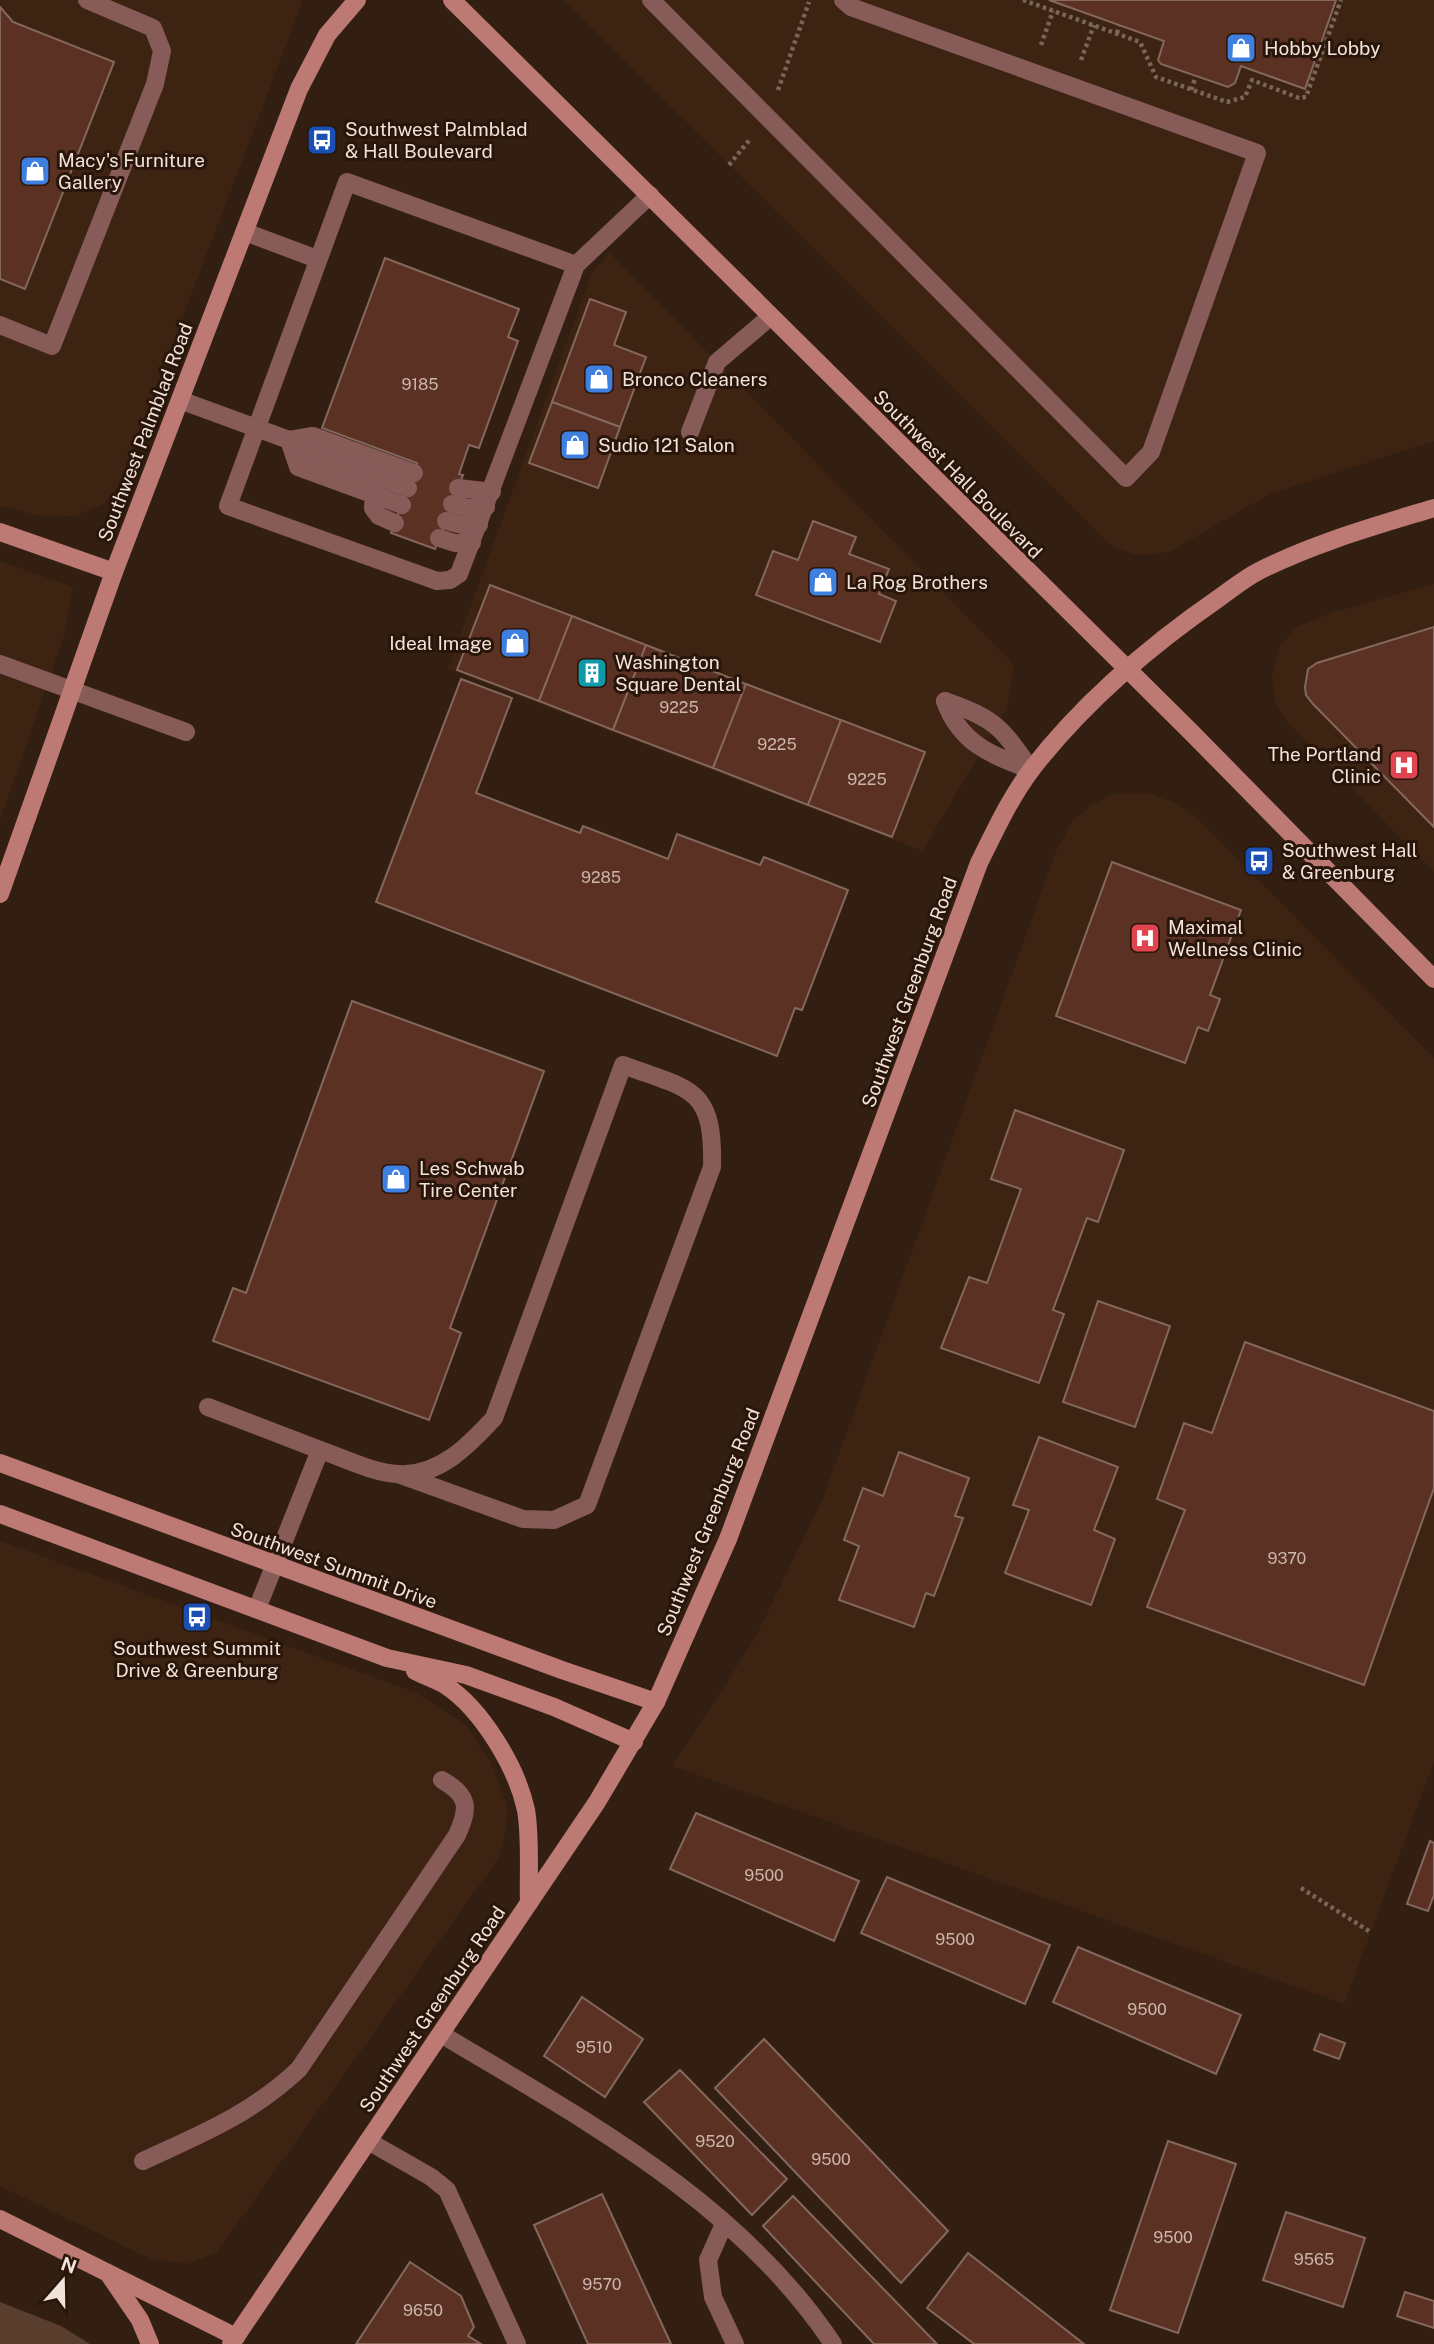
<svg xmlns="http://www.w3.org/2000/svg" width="1434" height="2344" viewBox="0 0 1434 2344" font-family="'Public Sans',sans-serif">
<rect width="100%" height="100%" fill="#331f12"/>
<g fill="#3d2312">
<polygon points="0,0 301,0 302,3 119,485 104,504 75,516 44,517 0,506"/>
<polygon points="564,0 1434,0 1434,441 1268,495 1171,551 1153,555 1134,554 1111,545"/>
<polygon points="609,252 1008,658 1014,668 1007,708 922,851 448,669 591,275"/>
<polygon points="0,561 73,587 65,633 0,820"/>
<polygon points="1434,584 1434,872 1288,723 1275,702 1272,675 1281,645 1297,627 1334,612"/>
<polygon points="1114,794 1151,794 1178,804 1193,814 1434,1058 1434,1762 1344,2004 672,1766 754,1640 823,1498 1057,849 1072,822 1091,805"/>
<polygon points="0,1541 417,1693 465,1724 490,1761 508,1807 506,1830 498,1859 217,2252 188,2264 151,2259 0,2186"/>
</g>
<polygon fill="#593e2e" points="0,2302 61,2326 90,2344 0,2344"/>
<g fill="#5b3123" stroke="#84685e" stroke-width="2">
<polygon points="1049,0 1336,0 1305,89 1241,66 1235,83 1228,87 1161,64 1158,60 1164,41"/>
<polygon points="0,7 13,22 114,62 25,289 0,279"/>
<polygon points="385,258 519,309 508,337 518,341 479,448 469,445 459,474 463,475 435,549 391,533 417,463 322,428"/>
<polygon points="590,299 626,312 614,345 646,357 620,427 552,402"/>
<polygon points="552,402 620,427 598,488 529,463"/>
<polygon points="813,521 856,537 849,554 889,569 879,594 896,601 880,642 756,595 773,551 798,560"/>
<polygon points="490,585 572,616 539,701 457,670"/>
<polygon points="572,616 646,645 613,730 539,701"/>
<polygon points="1434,627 1434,827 1313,704 1306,695 1305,687 1308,669 1317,663"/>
<polygon points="646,645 746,684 713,768 613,730"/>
<polygon points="461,679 512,698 476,793 580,833 583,826 668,859 677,834 760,865 764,857 848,890 802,1010 795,1008 777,1056 376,902"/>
<polygon points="746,684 841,720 808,805 713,768"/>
<polygon points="841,720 925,752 892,837 808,805"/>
<polygon points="1112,862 1241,910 1210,995 1220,999 1208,1031 1198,1027 1185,1063 1056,1016"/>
<polygon points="352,1001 544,1071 450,1328 461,1333 429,1420 213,1341 233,1288 246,1293"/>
<polygon points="1015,1110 1124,1150 1098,1222 1087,1218 1053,1310 1064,1314 1039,1383 941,1348 969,1277 987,1283 1021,1189 991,1179"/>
<polygon points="1098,1301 1170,1326 1135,1427 1063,1402"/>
<polygon points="1245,1342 1434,1411 1434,1488 1364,1685 1147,1607 1185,1510 1157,1499 1184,1423 1212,1433"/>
<polygon points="1039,1437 1118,1467 1094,1530 1115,1539 1091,1605 1005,1573 1029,1510 1013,1505"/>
<polygon points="899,1452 969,1478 955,1516 963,1518 934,1596 926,1593 914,1627 839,1600 859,1546 844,1540 863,1488 883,1496"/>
<polygon points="696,1813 859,1881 834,1941 670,1869"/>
<polygon points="1430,1841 1434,1843 1434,1895 1428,1911 1407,1904"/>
<polygon points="887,1877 1050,1945 1025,2004 861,1933"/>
<polygon points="1078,1947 1241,2015 1216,2074 1053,2002"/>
<polygon points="582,1997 643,2039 605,2097 544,2056"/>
<polygon points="1320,2034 1345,2043 1339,2059 1314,2050"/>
<polygon points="764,2039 948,2231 901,2283 715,2088"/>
<polygon points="680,2070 787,2179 752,2215 644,2102"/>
<polygon points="1168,2141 1236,2164 1178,2333 1110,2310"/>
<polygon points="602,2194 671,2344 588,2344 534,2225"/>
<polygon points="793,2196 937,2344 874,2344 763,2226"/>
<polygon points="1286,2212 1365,2238 1343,2307 1263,2280"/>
<polygon points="968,2253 1084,2344 974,2344 927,2308"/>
<polygon points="410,2262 461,2296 474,2327 468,2336 481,2344 356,2344"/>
<polygon points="1405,2292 1434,2301 1434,2328 1397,2316"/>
</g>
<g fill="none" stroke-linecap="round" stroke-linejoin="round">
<g stroke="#78665b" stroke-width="4.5" stroke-dasharray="3.5 3.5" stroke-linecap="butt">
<polyline points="1023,0 1140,42 1156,77 1227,102 1245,97 1252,80 1299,98 1306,97 1341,0"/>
<polyline points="1117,33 1120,25"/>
<polyline points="1041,45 1053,11"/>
<polyline points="1081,60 1094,25"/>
<polyline points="778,90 809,2"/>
<polyline points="1191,90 1196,76"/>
<polyline points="729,165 751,138"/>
<polyline points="1301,1888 1369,1931"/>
</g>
<g stroke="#865b58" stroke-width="18">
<polyline points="651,0 1126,478 1151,452 1257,153 851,7 843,0"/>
<polyline points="245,232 317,259"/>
<polyline points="576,265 347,182 228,506 437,581 450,580 459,574 576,265 650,195"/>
<polyline points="0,325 52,346 155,84 162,51 153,28 87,0"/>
<polyline points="180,400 289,440 304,451 408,488"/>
<polyline points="690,432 717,362 770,317"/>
<polyline points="289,440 298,467 402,505"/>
<polyline points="289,440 313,436 414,473"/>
<polyline points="458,488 492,492"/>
<polyline points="374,495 373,508 379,516 395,523"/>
<polyline points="452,504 468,508 486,507"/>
<polyline points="446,521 462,525 479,525"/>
<polyline points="439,538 455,543 472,543"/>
<polyline points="0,664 186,732"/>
<path d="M945,701C960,744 992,755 1031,770"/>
<path d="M945,701C996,719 1001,727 1031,770"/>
<polyline points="208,1407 320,1450"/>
<path d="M257,1609L320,1450C344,1458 373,1473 398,1474C439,1477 469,1445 494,1418L623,1065C690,1090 714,1086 712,1167L587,1505L554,1520L523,1519L398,1474"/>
<path d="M441,2034C584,2120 738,2201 833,2344"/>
<polyline points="368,2141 431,2177 447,2190 517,2344"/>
<path d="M143,2161C203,2133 250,2115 299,2069L457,1835C469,1808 470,1796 442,1780"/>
<polyline points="724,2224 708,2260 713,2297 735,2344"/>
</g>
<g stroke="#bd7a75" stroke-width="18">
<polyline points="452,0 1190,731 1434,979"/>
<polyline points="0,532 114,572"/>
<polyline points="0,894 114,572 299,89 327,35 357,0"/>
<polyline points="0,1463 562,1670 656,1702"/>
<polyline points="0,1514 387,1658 466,1675 554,1707 634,1742"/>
<path d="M415,1671C425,1676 436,1680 445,1685C482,1709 517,1768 526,1810C531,1839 528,1873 529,1903"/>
<polyline points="0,2219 236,2337"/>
<polyline points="108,2273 140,2320 150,2344"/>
<path d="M231,2344L597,1802L656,1702L728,1539L979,863C995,831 1010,798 1031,770C1082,704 1151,645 1219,598C1232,589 1245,578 1259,571C1314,543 1375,526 1434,508"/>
</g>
</g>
<defs>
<g id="shop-square" transform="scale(1.575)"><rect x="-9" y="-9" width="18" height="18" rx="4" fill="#3f7fe0" stroke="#291509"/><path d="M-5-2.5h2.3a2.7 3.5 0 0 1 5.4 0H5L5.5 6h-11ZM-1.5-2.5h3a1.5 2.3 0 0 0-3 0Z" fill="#fff"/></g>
<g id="bus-square" transform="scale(1.575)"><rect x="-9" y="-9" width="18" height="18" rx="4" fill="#1a4fb4" stroke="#291509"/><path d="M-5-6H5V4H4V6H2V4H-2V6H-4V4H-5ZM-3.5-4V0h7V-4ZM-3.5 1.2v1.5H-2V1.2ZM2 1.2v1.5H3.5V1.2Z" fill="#fff"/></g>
<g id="building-square" transform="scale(1.575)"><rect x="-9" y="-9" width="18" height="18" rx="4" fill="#0f9aa8" stroke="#291509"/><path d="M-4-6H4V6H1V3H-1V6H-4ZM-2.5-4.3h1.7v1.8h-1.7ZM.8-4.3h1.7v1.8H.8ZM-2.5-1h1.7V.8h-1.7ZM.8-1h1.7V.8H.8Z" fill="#fff"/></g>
<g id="hospital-square" transform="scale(1.575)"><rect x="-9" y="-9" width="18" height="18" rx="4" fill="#e0444e" stroke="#291509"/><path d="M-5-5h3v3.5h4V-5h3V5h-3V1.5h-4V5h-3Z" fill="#fff"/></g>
</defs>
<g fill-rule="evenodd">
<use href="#shop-square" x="1241" y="48"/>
<use href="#bus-square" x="322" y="140"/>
<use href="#shop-square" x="35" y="171"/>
<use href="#shop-square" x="599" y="379"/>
<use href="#shop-square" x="575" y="445"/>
<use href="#shop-square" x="823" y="582"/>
<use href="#shop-square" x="515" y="643"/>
<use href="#building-square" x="592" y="673"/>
<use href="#hospital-square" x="1404" y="765"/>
<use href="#bus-square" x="1259" y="861"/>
<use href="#hospital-square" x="1145" y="938"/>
<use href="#shop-square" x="396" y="1179"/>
<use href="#bus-square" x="197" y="1617"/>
</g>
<g text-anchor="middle" stroke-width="6" stroke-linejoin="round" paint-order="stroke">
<g font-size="16" fill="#ccb6ac">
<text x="420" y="390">9185</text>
<text x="679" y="713">9225</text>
<text x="777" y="750">9225</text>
<text x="867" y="785">9225</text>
<text x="601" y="883">9285</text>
<text x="1287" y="1564">9370</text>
<text x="764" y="1881">9500</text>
<text x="955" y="1945">9500</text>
<text x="1147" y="2015">9500</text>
<text x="594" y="2053">9510</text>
<text x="715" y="2147">9520</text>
<text x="831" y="2165">9500</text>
<text x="1173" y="2243">9500</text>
<text x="1314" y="2265">9565</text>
<text x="602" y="2290">9570</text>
<text x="423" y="2316">9650</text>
</g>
<g font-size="19" fill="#f1e2da" stroke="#291509" text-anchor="start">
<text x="1264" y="55">Hobby Lobby</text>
<text x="345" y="136">Southwest Palmblad<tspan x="345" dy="22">&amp; Hall Boulevard</tspan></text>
<text x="58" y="167">Macy's Furniture<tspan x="58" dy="22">Gallery</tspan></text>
<text x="622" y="386">Bronco Cleaners</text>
<text x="598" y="452">Sudio 121 Salon</text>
<text x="846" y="589">La Rog Brothers</text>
<text x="492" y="650" text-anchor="end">Ideal Image</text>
<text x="615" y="669">Washington<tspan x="615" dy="22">Square Dental</tspan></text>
<text x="1381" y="761" text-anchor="end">The Portland<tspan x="1381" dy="22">Clinic</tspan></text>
<text x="1282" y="857">Southwest Hall<tspan x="1282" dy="22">&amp; Greenburg</tspan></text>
<text x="1168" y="934">Maximal<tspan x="1168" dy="22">Wellness Clinic</tspan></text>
<text x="419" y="1175">Les Schwab<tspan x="419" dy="22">Tire Center</tspan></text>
<text x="197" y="1655" text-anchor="middle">Southwest Summit<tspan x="197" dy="22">Drive &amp; Greenburg</tspan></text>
</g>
<g font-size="19" fill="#f1e2da" stroke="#291509">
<text transform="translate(145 432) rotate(-69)" y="7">Southwest Palmblad Road</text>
<text transform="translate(958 474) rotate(45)" y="7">Southwest Hall Boulevard</text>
<text transform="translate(909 992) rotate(-70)" y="7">Southwest Greenburg Road</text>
<text transform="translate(708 1522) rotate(-68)" y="7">Southwest Greenburg Road</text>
<text transform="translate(334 1565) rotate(20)" y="7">Southwest Summit Drive</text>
<text transform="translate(432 2009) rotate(-56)" y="7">Southwest Greenburg Road</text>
</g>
</g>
<g transform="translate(63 2281) rotate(20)" stroke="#291509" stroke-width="5" paint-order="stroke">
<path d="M0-5L12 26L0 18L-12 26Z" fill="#f1e2da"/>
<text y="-10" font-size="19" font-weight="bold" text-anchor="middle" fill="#f1e2da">N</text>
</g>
</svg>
